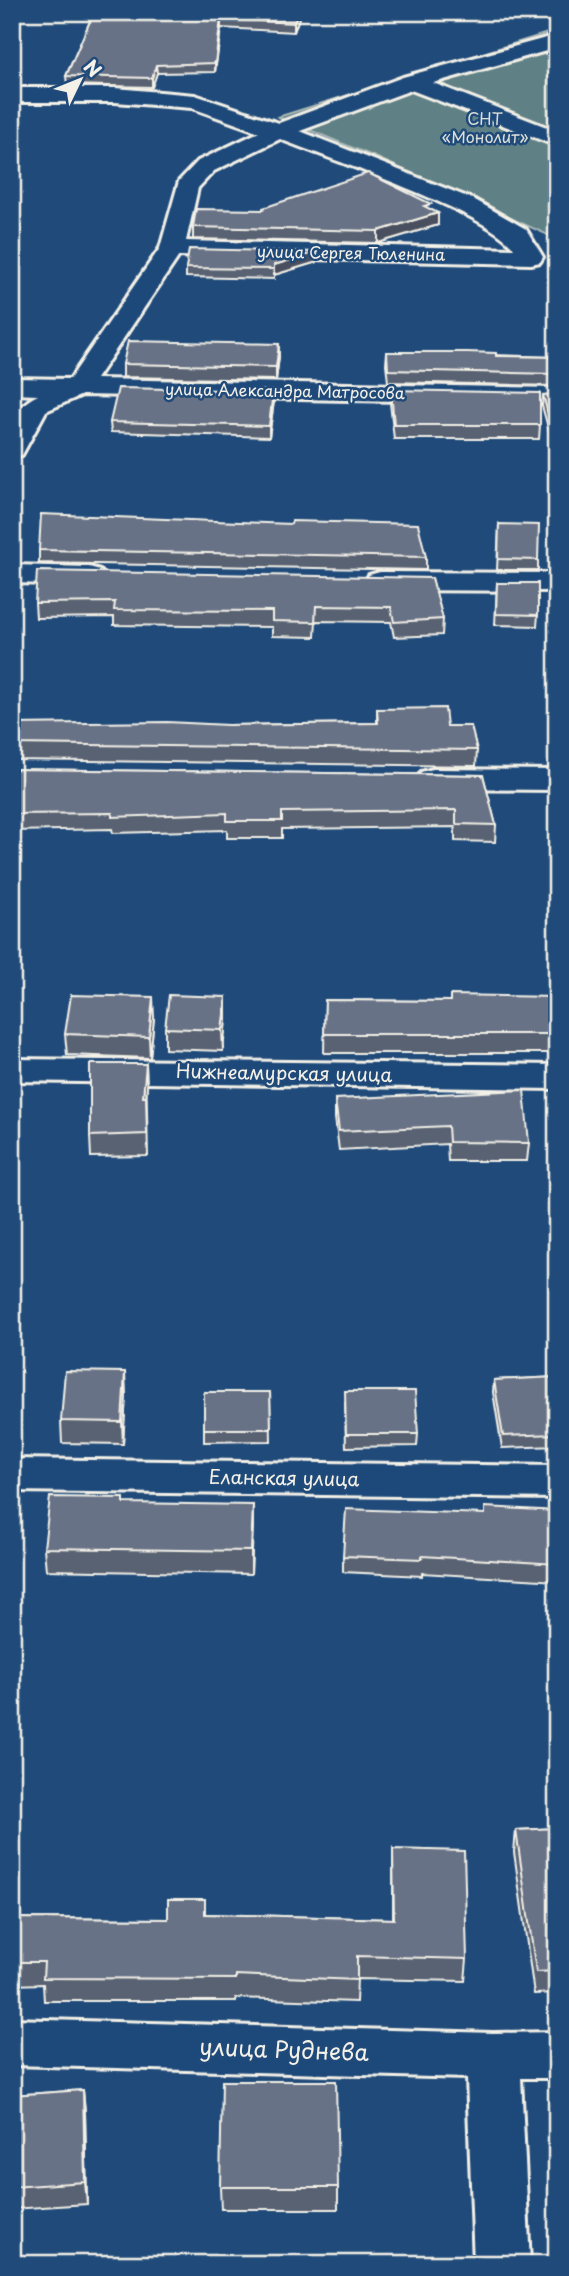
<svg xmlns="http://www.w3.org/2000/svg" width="569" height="2276" viewBox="0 0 569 2276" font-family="'Playpen Sans',sans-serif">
<rect width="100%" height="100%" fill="#1f4a7a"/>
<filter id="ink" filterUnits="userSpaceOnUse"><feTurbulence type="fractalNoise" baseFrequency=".0143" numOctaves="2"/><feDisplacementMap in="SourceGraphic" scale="14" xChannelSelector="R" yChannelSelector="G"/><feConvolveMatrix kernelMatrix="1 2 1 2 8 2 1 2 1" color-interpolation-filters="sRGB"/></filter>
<g filter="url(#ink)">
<polygon fill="#5f8085" stroke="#aab8b6" stroke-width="2" points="557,30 557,239 375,157 278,117"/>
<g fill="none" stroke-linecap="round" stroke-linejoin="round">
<g stroke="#f4f1e8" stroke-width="6">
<g id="minor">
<path d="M557,35V48L433,83L557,131V146L411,90L300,131L475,200L526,229L543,257L540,262L531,264L179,256L96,379L557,388V404L82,395L46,411L22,455L12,457C12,431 11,407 38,395L12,394V378L70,379L160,248L179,181L198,161L259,132L192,108L115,102H12V88H115L195,95L279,123L403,77ZM280,139C326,158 492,213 514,249L186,241L198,188L214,171Z"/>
<polygon points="12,565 89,567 100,570 104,576 100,582 89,585 12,583"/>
<polygon points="380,572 557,573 557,591 380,590 369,587 365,581 369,575"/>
<polygon points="433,769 557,770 557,790 433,789 421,786 417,779 421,772"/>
<polygon points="12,1059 557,1065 557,1089 12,1081"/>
<polygon points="12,1459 557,1466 557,1498 12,1491"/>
<polygon points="12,2019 493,2033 557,2032 557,2078 521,2078 530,2264 474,2264 467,2078 12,2065"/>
</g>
</g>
<use href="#minor" fill="#1f4a7a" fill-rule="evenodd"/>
</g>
<g fill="#596273" stroke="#f4f1e8" stroke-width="2">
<polygon points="94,12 301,12 294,32 221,28 215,72 157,73 152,87 67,85 66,76"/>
<polygon points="263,210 431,210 438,225 378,243 193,239 193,227"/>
<polygon points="317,262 274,275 274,279 186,277 186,268"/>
<polygon points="387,352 557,357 557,386 388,382 386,364"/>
<polygon points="279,357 276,380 123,377 123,364"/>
<polygon points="391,390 540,425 539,439 394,439 390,403"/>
<polygon points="557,394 557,449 554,449 542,406 543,395"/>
<polygon points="274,401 269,437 111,432 110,422"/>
<polygon points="291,524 426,557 426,570 39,563 39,550"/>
<polygon points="499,524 538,560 538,570 497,570"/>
<polygon points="432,578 443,619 442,635 394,637 391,622 316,621 315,637 272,636 272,627 114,625 114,617 36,618 35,603"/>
<polygon points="497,583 538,615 537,626 495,625"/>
<polygon points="377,709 447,726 477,750 476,766 12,760 12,724 228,725 377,723"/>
<polygon points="12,769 483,775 496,825 495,842 455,841 455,827 282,829 282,838 227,838 227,830 113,833 112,829 12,831"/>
<polygon points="226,997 226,1018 223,1051 165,1049 165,1028"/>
<polygon points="557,997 557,1053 324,1053 325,1000 449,1001"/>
<polygon points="154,1018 150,1058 67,1055 65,1034"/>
<polygon points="146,1064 148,1156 91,1157 90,1136"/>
<polygon points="335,1099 529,1143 527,1161 448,1161 447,1144 339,1150 335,1118"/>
<polygon points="557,1377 557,1446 502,1448 493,1392 494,1380"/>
<polygon points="204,1392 270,1392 271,1441 204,1442"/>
<polygon points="126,1394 123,1444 62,1443 61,1421"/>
<polygon points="345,1403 418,1434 417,1446 346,1447"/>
<polygon points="253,1505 251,1574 46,1570 44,1548"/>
<polygon points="557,1511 557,1581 422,1573 422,1576 343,1572 343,1556 485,1514"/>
<polygon points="557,1828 557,1993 534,1994 514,1852 516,1830"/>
<polygon points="393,1849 467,1959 465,1981 357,1979 356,2002 236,1998 236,2001 44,2001 43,1984 12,1985 12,1918 168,1919 206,1914 393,1919"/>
<polygon points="83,2090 85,2112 87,2204 12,2209 12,2095"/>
<polygon points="220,2187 338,2187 338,2209 221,2209"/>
</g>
<g fill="#48505e" stroke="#f4f1e8" stroke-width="2">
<polygon points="298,12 301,12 294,32 294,23"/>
<polygon points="221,19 221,28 215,72 215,63"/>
<polygon points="156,65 157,73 152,87 152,78"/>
<polygon points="438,213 438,225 378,243 378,231"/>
<polygon points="317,252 317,262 274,275 274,265"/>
<polygon points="279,344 279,357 276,380 276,367"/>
<polygon points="273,391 274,401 269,437 269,426"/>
<polygon points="153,997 154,1018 150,1058 149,1037"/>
<polygon points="226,997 226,1018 223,1051 222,1030"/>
<polygon points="146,1064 147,1086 144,1119 143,1097"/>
<polygon points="14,1091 16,1113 12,1163 12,1119"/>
<polygon points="125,1372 126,1394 123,1444 122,1422"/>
<polygon points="253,1505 253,1528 251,1574 251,1551"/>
<polygon points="83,2090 85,2112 87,2204 85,2182"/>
</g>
<g fill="#677286" stroke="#f4f1e8" stroke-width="2">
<polygon points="94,12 298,12 294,23 221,19 215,63 156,65 152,78 66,76"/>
<polygon points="368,173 431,204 424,206 438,213 378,231 193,227 196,209 263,210 263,208"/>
<polygon points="189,249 317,252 274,265 274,269 186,268"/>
<polygon points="128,341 279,344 276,367 123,364"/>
<polygon points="387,352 467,352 496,353 496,356 557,357 557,374 388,370"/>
<polygon points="118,388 273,391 269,426 110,422"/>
<polygon points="391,390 540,393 540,425 394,425"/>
<polygon points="557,394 557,437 554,437 543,395"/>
<polygon points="41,514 291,524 292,521 418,524 426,557 39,550"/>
<polygon points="499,524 539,525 538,560 498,559"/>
<polygon points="37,571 432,578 443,619 394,622 391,607 316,606 315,622 272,621 272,611 114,610 115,602 35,603"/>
<polygon points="497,583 538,583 538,615 496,614"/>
<polygon points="445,708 447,726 471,726 477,750 12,744 12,724 167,722 228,725 378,723 377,709"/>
<polygon points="12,769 483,775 496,825 456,824 456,810 282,812 282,821 227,821 227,813 112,817 112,813 12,814"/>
<polygon points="71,995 153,997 149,1037 65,1034"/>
<polygon points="169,995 226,997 222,1030 165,1028"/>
<polygon points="450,995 557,997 557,1034 324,1034 325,1000 450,1001"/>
<polygon points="90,1064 146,1064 143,1097 146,1097 147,1134 90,1136"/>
<polygon points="524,1090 529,1143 449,1142 448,1126 339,1131 335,1099"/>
<polygon points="12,1091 14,1091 12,1119"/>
<polygon points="65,1371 125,1372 122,1422 61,1421"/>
<polygon points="557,1377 557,1434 503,1436 494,1380"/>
<polygon points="345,1391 415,1391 418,1434 346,1434"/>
<polygon points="204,1392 270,1392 271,1429 204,1429"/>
<polygon points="50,1497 124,1498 124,1503 253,1505 251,1551 44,1548"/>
<polygon points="485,1507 557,1511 557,1564 422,1556 422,1559 343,1556 346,1509 485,1514"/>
<polygon points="557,1828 557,1971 536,1972 516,1830"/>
<polygon points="393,1849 464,1851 467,1959 357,1956 357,1980 236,1975 236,1979 43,1978 44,1962 12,1962 12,1918 168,1919 168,1899 205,1899 205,1914 394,1919"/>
<polygon points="222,2081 336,2081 338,2187 220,2187"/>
<polygon points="83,2090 85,2182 12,2187 12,2095"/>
</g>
</g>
<g text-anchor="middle" stroke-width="5" stroke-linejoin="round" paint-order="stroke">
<g font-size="16" fill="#dee0d9" stroke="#1f4a7a">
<text x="485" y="125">СНТ<tspan x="485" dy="18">«Монолит»</tspan></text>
</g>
<g font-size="16" fill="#f4f1e8" stroke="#1f4a7a">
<text transform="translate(351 253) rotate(1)" y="6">улица Сергея Тюленина</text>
<text transform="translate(285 391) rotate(1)" y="6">улица Александра Матросова</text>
</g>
<g font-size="19" fill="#f4f1e8" stroke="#1f4a7a">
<text transform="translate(284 1073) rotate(1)" y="7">Нижнеамурская улица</text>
<text transform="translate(284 1478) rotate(1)" y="7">Еланская улица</text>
</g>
<g font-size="23" fill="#f4f1e8" stroke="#1f4a7a">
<text transform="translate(284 2050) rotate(2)" y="8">улица Руднева</text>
</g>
</g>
<rect width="569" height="2276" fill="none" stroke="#1f4a7a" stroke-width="42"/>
<rect x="21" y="21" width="527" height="2234" fill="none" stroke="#f4f1e8" stroke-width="2.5" filter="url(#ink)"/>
<g transform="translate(80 80) rotate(47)" stroke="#1f4a7a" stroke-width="5" paint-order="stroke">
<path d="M0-5L12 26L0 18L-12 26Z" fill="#f4f1e8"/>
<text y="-10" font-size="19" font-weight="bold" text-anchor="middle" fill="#f4f1e8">N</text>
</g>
</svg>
